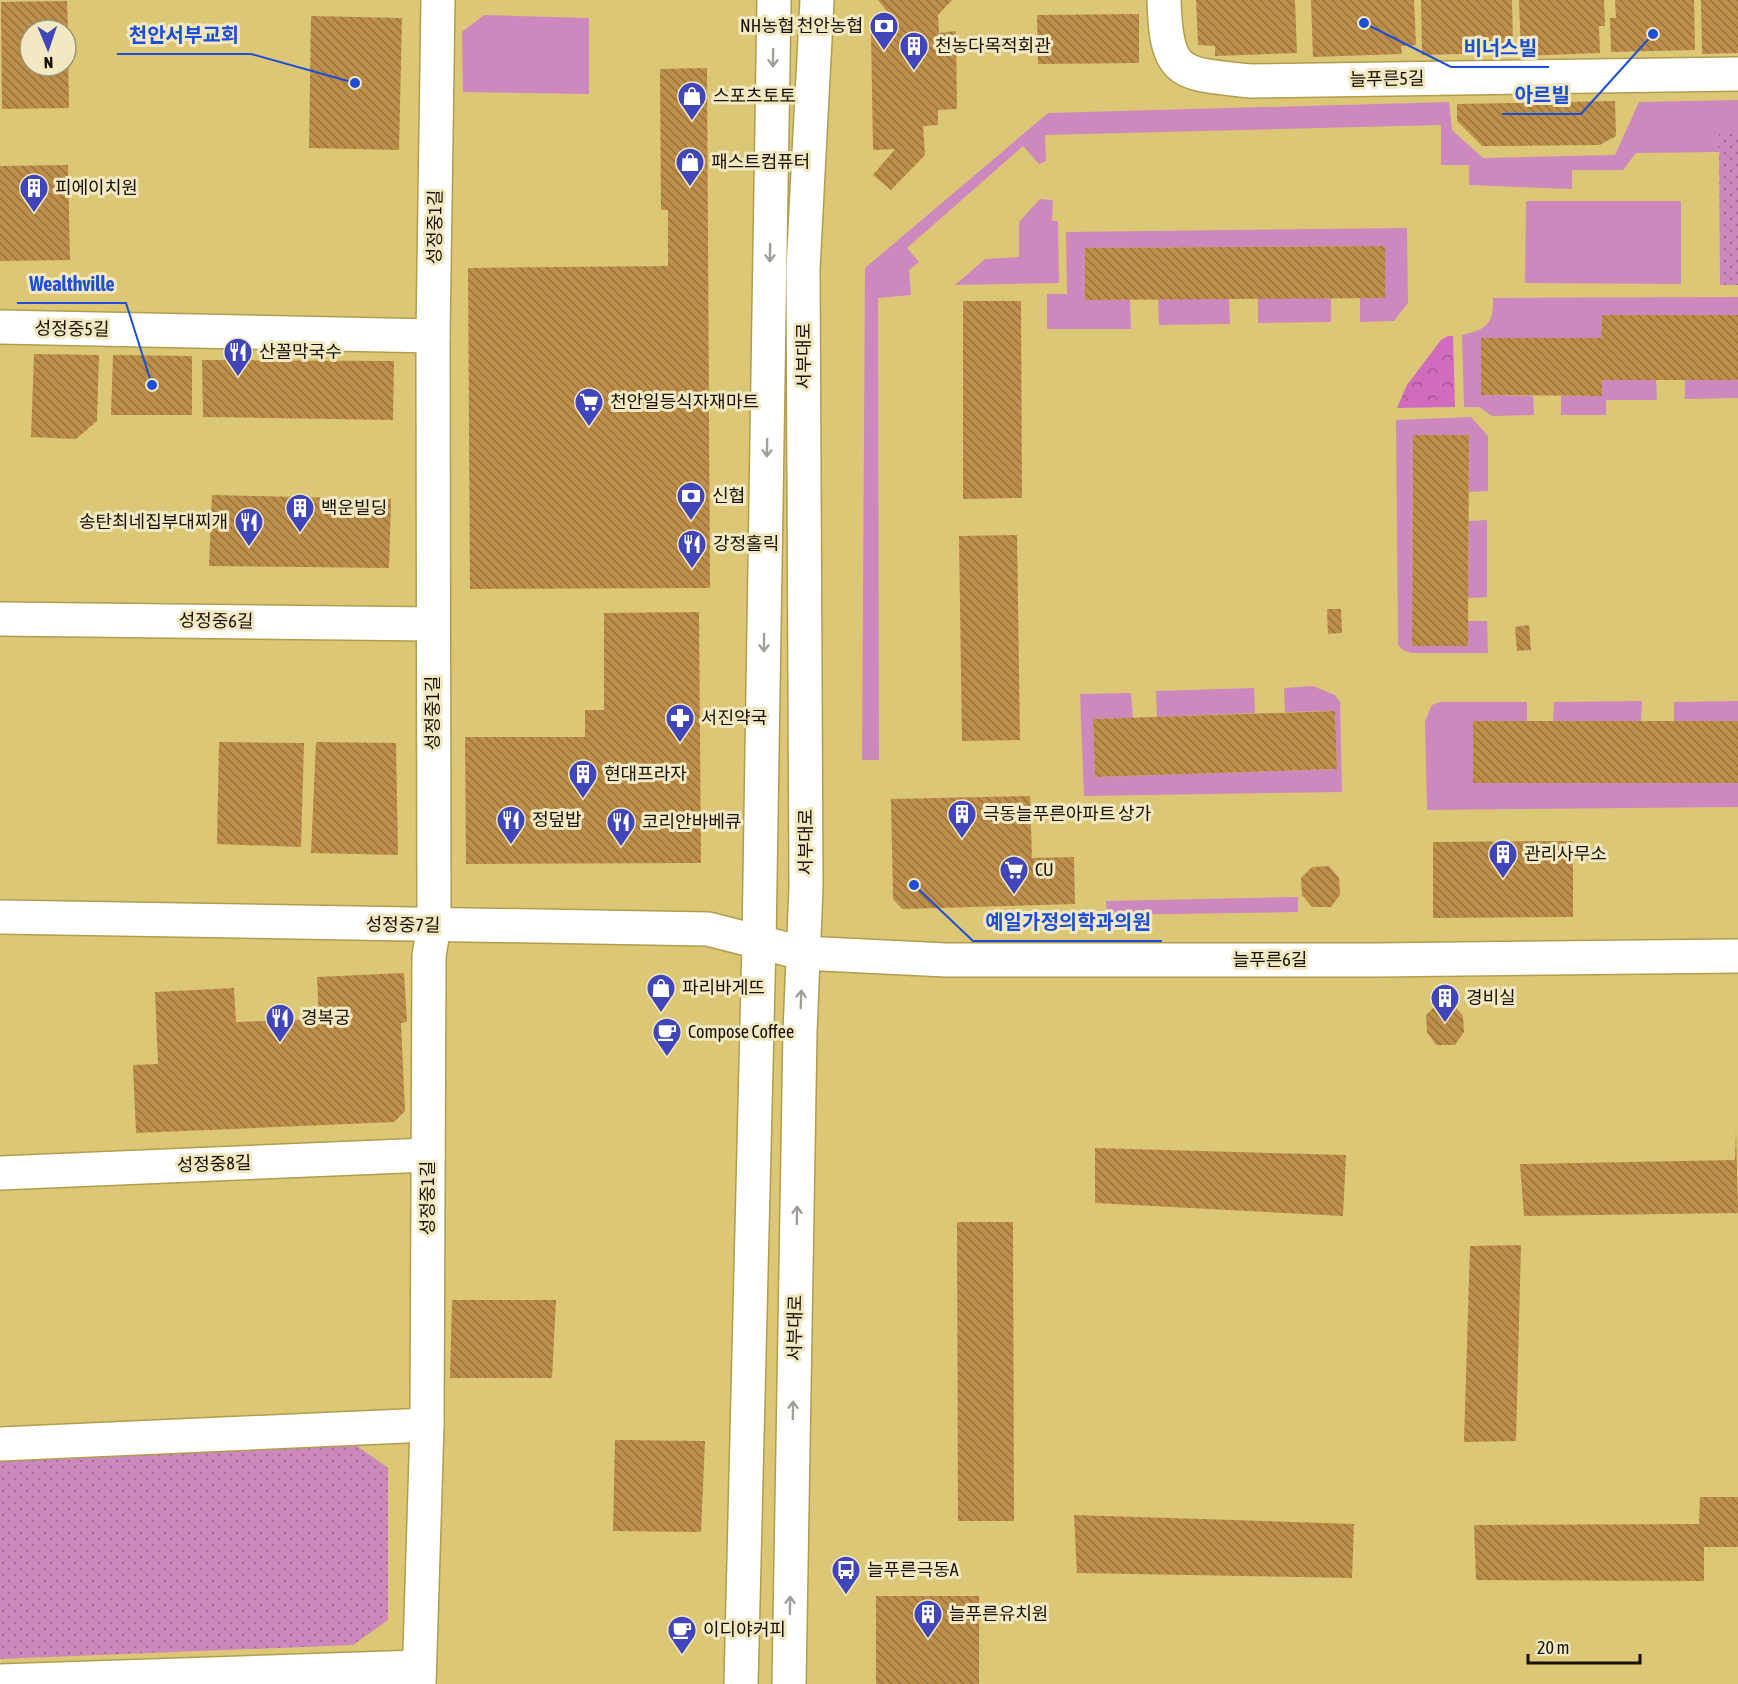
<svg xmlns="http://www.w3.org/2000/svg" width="1738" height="1684" viewBox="0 0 1738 1684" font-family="'Asap Condensed','Noto Sans KR',sans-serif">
<defs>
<pattern id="forest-crowns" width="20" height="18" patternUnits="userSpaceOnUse" patternTransform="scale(1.5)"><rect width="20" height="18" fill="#d16bbd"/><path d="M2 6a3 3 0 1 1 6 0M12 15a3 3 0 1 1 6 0" fill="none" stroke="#a95797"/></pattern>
<pattern id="park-dots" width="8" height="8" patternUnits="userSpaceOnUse" patternTransform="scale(1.5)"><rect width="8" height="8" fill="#cd89bd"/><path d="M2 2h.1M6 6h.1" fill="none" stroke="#a56f97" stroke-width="1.8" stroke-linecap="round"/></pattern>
<pattern id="building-back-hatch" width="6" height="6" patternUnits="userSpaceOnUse" patternTransform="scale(1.5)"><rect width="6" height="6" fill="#bd8f4a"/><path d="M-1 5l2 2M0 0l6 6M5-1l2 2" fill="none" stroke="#99733b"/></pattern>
</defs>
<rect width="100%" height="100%" fill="#dcc777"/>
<g fill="#cd89bd">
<polygon points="484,15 589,18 589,94 463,92 462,32"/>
<polygon points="1738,100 1738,134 1719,134 1719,152 1636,153 1623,170 1572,170 1572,189 1469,185 1469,165 1441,165 1441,125 1045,135 1046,161 1039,164 1023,146 907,248 919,262 909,270 911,295 878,298 879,760 862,760 865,268 1048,113 1449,102 1452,130 1483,158 1615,155 1639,102"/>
<polygon points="1040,199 1053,200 1052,221 1058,221 1059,283 955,285 985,259 1019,257 1019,222"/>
<polygon points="1526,201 1681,201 1681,284 1525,283"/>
<polygon points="1407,228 1408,303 1394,321 1360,322 1360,298 1384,246 1085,248 1085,300 1130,300 1131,329 1047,329 1047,294 1067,294 1066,232"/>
<path d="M1738,297V315H1602L1601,338H1481V395L1533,396L1534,415L1492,416L1479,407H1464L1462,335C1487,329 1494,324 1493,298Z"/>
<polygon points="1258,298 1331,298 1331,322 1258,323"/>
<polygon points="1158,299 1229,299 1230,324 1159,325"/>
<polygon points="1602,380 1656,380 1657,400 1606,400 1606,415 1561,415 1561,396 1602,396"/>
<polygon points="1685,380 1738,380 1738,398 1685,399"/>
<polygon points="1471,417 1488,436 1488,491 1469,492 1469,435 1413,435 1412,645 1468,646 1468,621 1487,621 1488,653 1412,653 1403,650 1398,645 1396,420"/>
<polygon points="1487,520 1487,597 1468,598 1469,521"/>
<polygon points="1313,686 1335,695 1340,702 1342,792 1084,796 1080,694 1131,693 1133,718 1093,719 1095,777 1337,769 1335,711 1285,712 1284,688"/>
<polygon points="1254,688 1255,713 1157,717 1156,691"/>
<polygon points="1642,701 1641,721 1553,722 1554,702"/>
<polygon points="1738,701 1738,721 1674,721 1674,702"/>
<polygon points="1440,702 1527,702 1527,721 1473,722 1473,783 1738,783 1738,807 1427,810 1425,721 1432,705"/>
<polygon points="1298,897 1298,912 1107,915 1106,901"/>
</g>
<polygon fill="url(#forest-crowns)" points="1448,336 1453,336 1455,407 1397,408 1407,385 1441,340"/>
<g fill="url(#park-dots)">
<polygon points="1719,134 1738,134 1738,285 1720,285"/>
<polygon points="343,1436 388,1468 388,1620 353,1645 0,1659 0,1460"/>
</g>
<g fill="url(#building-back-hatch)">
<polygon points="878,0 952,0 938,15 939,33 956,31 957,109 938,110 938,125 923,126 925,155 891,190 873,175 895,149 873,150 871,32 891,32 890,15"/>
<polygon points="1196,0 1295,0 1297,53 1215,56 1215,46 1198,45"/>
<polygon points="1311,0 1414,0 1416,45 1401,46 1402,54 1313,57"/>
<polygon points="1421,0 1512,0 1513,43 1497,43 1497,53 1422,55"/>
<polygon points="1519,0 1604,0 1605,26 1599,26 1600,53 1521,56"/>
<polygon points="1615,0 1694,0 1695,50 1611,52 1610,18 1616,18"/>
<polygon points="1701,0 1738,0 1738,53 1702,54"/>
<polygon points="67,1 68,30 30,30 30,66 66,66 68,49 69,108 2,109 1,2"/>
<polygon points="1139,14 1139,63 1038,64 1037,15"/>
<polygon points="311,16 402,18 399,150 309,148"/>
<polygon points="707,68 710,588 470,589 468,268 668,266 668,210 661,210 660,69"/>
<polygon points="1615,101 1616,136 1600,145 1482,146 1457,121 1457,104"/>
<polygon points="68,165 70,260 0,261 0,166"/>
<polygon points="1385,246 1385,298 1085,300 1085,248"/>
<polygon points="963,301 1021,301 1022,498 963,499"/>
<polygon points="1602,315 1738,315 1738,380 1602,380 1602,396 1481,395 1481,338 1601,338"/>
<polygon points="34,354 99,355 97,421 76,439 31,437"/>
<polygon points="113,355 192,356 192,415 111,415"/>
<polygon points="202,360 394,361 393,420 203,417"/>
<polygon points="1413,435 1469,435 1468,646 1412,646"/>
<polygon points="212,495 391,499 389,568 209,566"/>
<polygon points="1017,535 1020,740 962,741 959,536"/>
<polygon points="1327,609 1341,609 1342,633 1328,634"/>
<polygon points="699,612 701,863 466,864 465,737 585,737 585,710 604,710 604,613"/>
<polygon points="1529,625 1531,650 1517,651 1515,627"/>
<polygon points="1335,711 1337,769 1095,777 1093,719"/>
<rect x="1473" y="721" width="265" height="62"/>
<polygon points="219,742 304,743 301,847 217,844"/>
<polygon points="316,742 396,743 398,855 311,853"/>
<polygon points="1030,796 1032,858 1074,857 1075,904 902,909 893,899 891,799"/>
<polygon points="1573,841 1573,917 1433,918 1433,842"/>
<polygon points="1329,866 1339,878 1340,895 1331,907 1312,907 1302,895 1301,878 1312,867"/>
<polygon points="404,973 407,1022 401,1023 405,1111 394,1122 136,1133 133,1065 158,1064 155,992 234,988 236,1022 319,1019 317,977"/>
<polygon points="1453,1004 1463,1016 1464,1032 1455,1045 1436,1045 1427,1032 1426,1015 1436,1005"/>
<polygon points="1736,1129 1738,1213 1524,1216 1520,1164 1735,1160"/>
<polygon points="1095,1148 1346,1155 1343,1216 1095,1203"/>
<polygon points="957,1222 1013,1222 1014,1521 958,1521"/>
<polygon points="1521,1245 1516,1441 1464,1442 1470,1246"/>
<polygon points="452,1300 556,1300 552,1378 450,1378"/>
<polygon points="615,1440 705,1441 701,1532 613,1531"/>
<polygon points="1700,1497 1738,1497 1738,1547 1704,1547 1704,1581 1476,1580 1474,1525 1699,1524"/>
<polygon points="1074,1515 1354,1524 1352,1578 1077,1573"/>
<rect x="876" y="1596" width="103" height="88"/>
</g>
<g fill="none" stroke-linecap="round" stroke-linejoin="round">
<g stroke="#b19d4d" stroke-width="36">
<g id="minor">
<path d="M1164,0C1166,78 1181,73 1250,81L1738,74"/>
<polyline points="0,327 433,336"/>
<polyline points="0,619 433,624"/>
<polyline points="0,917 708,929 802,953 946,960 1377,960 1738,956"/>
<polyline points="0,1173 428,1155"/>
<polyline points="0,1444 427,1425"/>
<polyline points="0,1681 419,1667"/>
<polyline points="419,1684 427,1425 429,956 434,925 433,336 438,0"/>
<polyline points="741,1684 759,942 774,0"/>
<polyline points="789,1684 800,1032 806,887 803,269 817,0"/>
</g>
</g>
<use href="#minor" stroke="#fff" stroke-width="33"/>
</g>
<defs><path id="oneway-shaft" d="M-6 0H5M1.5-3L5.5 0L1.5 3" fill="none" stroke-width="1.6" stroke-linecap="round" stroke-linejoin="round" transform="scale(1.5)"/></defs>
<g stroke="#a29f99">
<use href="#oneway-shaft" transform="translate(773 58) rotate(91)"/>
<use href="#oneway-shaft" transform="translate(770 253) rotate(91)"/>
<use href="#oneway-shaft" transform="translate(767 448) rotate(91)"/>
<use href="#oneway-shaft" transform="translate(764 643) rotate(91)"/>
<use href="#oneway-shaft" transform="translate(801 999) rotate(-88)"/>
<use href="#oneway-shaft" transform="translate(797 1215) rotate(-89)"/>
<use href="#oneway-shaft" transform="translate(793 1410) rotate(-89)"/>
<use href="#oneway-shaft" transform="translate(790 1605) rotate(-89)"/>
</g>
<defs>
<g id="bank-pin" transform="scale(1.5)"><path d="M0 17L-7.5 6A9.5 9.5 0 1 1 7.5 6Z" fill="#4145ba" stroke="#f2e8c2"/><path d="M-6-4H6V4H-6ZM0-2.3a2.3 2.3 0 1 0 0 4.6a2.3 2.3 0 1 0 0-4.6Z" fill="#fff"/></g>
<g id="building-pin" transform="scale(1.5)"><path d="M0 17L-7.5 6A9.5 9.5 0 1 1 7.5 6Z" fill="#4145ba" stroke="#f2e8c2"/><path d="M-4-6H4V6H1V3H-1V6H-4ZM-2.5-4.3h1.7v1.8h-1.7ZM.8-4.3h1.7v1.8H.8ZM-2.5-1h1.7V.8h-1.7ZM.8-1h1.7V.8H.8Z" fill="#fff"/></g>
<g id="shop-pin" transform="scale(1.5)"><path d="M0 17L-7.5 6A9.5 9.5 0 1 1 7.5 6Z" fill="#4145ba" stroke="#f2e8c2"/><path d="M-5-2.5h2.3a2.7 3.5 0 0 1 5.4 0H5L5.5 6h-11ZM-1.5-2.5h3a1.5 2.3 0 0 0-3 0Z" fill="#fff"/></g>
<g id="restaurant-pin" transform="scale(1.5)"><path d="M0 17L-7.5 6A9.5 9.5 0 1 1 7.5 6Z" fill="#4145ba" stroke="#f2e8c2"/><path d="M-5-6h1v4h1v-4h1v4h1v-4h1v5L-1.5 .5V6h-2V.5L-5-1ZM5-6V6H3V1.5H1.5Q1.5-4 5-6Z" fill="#fff"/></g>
<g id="supermarket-pin" transform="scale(1.5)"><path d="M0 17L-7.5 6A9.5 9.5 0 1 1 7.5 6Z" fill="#4145ba" stroke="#f2e8c2"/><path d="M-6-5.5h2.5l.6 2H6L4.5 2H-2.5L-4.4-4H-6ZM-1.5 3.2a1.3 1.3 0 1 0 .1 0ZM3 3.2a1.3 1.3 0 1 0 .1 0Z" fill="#fff"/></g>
<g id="pharmacy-pin" transform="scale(1.5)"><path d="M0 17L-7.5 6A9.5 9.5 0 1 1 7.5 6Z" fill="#4145ba" stroke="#f2e8c2"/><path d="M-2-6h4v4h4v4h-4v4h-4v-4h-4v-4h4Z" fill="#fff"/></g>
<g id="cafe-pin" transform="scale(1.5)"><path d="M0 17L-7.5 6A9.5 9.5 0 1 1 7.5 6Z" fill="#4145ba" stroke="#f2e8c2"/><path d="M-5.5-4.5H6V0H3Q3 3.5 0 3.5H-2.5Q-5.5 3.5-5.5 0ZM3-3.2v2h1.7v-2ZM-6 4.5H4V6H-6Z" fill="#fff"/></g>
<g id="bus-pin" transform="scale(1.5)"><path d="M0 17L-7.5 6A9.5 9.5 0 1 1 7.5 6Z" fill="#4145ba" stroke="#f2e8c2"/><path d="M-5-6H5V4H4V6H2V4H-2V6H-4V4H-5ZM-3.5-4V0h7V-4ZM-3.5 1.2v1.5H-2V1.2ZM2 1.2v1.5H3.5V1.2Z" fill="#fff"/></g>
</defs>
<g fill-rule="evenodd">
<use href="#bank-pin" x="884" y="26"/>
<use href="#building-pin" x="914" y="46"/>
<use href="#shop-pin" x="692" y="96"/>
<use href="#shop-pin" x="690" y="162"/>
<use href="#building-pin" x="34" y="188"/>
<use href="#restaurant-pin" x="238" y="352"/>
<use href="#supermarket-pin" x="589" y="402"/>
<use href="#bank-pin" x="691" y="496"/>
<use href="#building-pin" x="300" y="508"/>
<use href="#restaurant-pin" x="249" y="522"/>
<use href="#restaurant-pin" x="692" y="544"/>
<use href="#pharmacy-pin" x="680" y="718"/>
<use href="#building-pin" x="583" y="774"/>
<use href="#building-pin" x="962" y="814"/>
<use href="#restaurant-pin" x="511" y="820"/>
<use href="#restaurant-pin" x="621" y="822"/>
<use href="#building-pin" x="1503" y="854"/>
<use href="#supermarket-pin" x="1014" y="870"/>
<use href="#shop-pin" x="661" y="988"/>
<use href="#building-pin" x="1445" y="998"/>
<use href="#restaurant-pin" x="280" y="1018"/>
<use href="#cafe-pin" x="667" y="1032"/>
<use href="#bus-pin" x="846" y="1570"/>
<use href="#building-pin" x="928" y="1614"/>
<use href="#cafe-pin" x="682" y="1630"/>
</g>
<g text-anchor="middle" stroke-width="6" stroke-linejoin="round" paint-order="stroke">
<g font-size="18" fill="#161000" stroke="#f2e8c2" text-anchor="start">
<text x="863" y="32" text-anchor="end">NH농협 천안농협</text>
<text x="935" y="52">천농다목적회관</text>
<text x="713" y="102">스포츠토토</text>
<text x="711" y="168">패스트컴퓨터</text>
<text x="55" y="194">피에이치원</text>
<text x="259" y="358">산꼴막국수</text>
<text x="610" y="408">천안일등식자재마트</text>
<text x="712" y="502">신협</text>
<text x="321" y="514">백운빌딩</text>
<text x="228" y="528" text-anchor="end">송탄최네집부대찌개</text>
<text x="713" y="550">강정홀릭</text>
<text x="701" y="724">서진약국</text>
<text x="604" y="780">현대프라자</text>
<text x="983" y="820">극동늘푸른아파트 상가</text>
<text x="532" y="826">정덮밥</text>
<text x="642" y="828">코리안바베큐</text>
<text x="1524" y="860">관리사무소</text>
<text x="1035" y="876">CU</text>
<text x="682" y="994">파리바게뜨</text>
<text x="1466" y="1004">경비실</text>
<text x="301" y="1024">경복궁</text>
<text x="688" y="1038">Compose Coffee</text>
<text x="867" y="1576">늘푸른극동A</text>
<text x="949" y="1620">늘푸른유치원</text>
<text x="703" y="1636">이디야커피</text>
</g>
<g font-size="18" fill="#161000" stroke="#f2e8c2">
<text transform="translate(1387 79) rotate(-1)" y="6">늘푸른5길</text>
<text transform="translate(435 227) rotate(-89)" y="6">성정중1길</text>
<text transform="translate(72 329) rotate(1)" y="6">성정중5길</text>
<text transform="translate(804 356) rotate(-90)" y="6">서부대로</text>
<text transform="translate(216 621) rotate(1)" y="6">성정중6길</text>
<text transform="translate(433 713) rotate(-90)" y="6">성정중1길</text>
<text transform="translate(806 842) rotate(-90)" y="6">서부대로</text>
<text transform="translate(403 925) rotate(1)" y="6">성정중7길</text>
<text x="1270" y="966">늘푸른6길</text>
<text transform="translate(214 1164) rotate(-2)" y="6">성정중8길</text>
<text transform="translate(428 1198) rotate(-90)" y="6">성정중1길</text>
<text transform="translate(795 1328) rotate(-89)" y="6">서부대로</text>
</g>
</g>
<path fill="none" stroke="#1d4ed8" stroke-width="2" d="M355 83L251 54H117M1364 23L1451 67H1549M1653 34L1581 114H1502M152 385L126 303H17M914 885L973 941H1162"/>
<g fill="#1d4ed8" stroke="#f2e8c2" stroke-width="2">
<circle cx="355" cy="83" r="6"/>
<circle cx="1364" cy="23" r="6"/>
<circle cx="1653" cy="34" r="6"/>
<circle cx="152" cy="385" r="6"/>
<circle cx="914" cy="885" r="6"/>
</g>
<g font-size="20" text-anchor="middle" font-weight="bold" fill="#1d4ed8" stroke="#f2e8c2" stroke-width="6" stroke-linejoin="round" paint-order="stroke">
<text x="184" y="42">천안서부교회</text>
<text x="1500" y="55">비너스빌</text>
<text x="1542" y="102">아르빌</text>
<text x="72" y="291">Wealthville</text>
<text x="1068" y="929">예일가정의학과의원</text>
</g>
<g transform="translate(48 48) rotate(178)"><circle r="28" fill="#f2e8c2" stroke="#9a9274" stroke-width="1.5"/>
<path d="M0-4.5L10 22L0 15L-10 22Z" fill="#4145ba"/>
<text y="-9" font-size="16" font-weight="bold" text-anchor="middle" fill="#161000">N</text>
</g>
<path d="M1528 1654v9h112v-9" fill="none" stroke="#161000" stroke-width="3"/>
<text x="1537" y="1654" font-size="18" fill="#161000" stroke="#f2e8c2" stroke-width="4.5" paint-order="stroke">20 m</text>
</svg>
